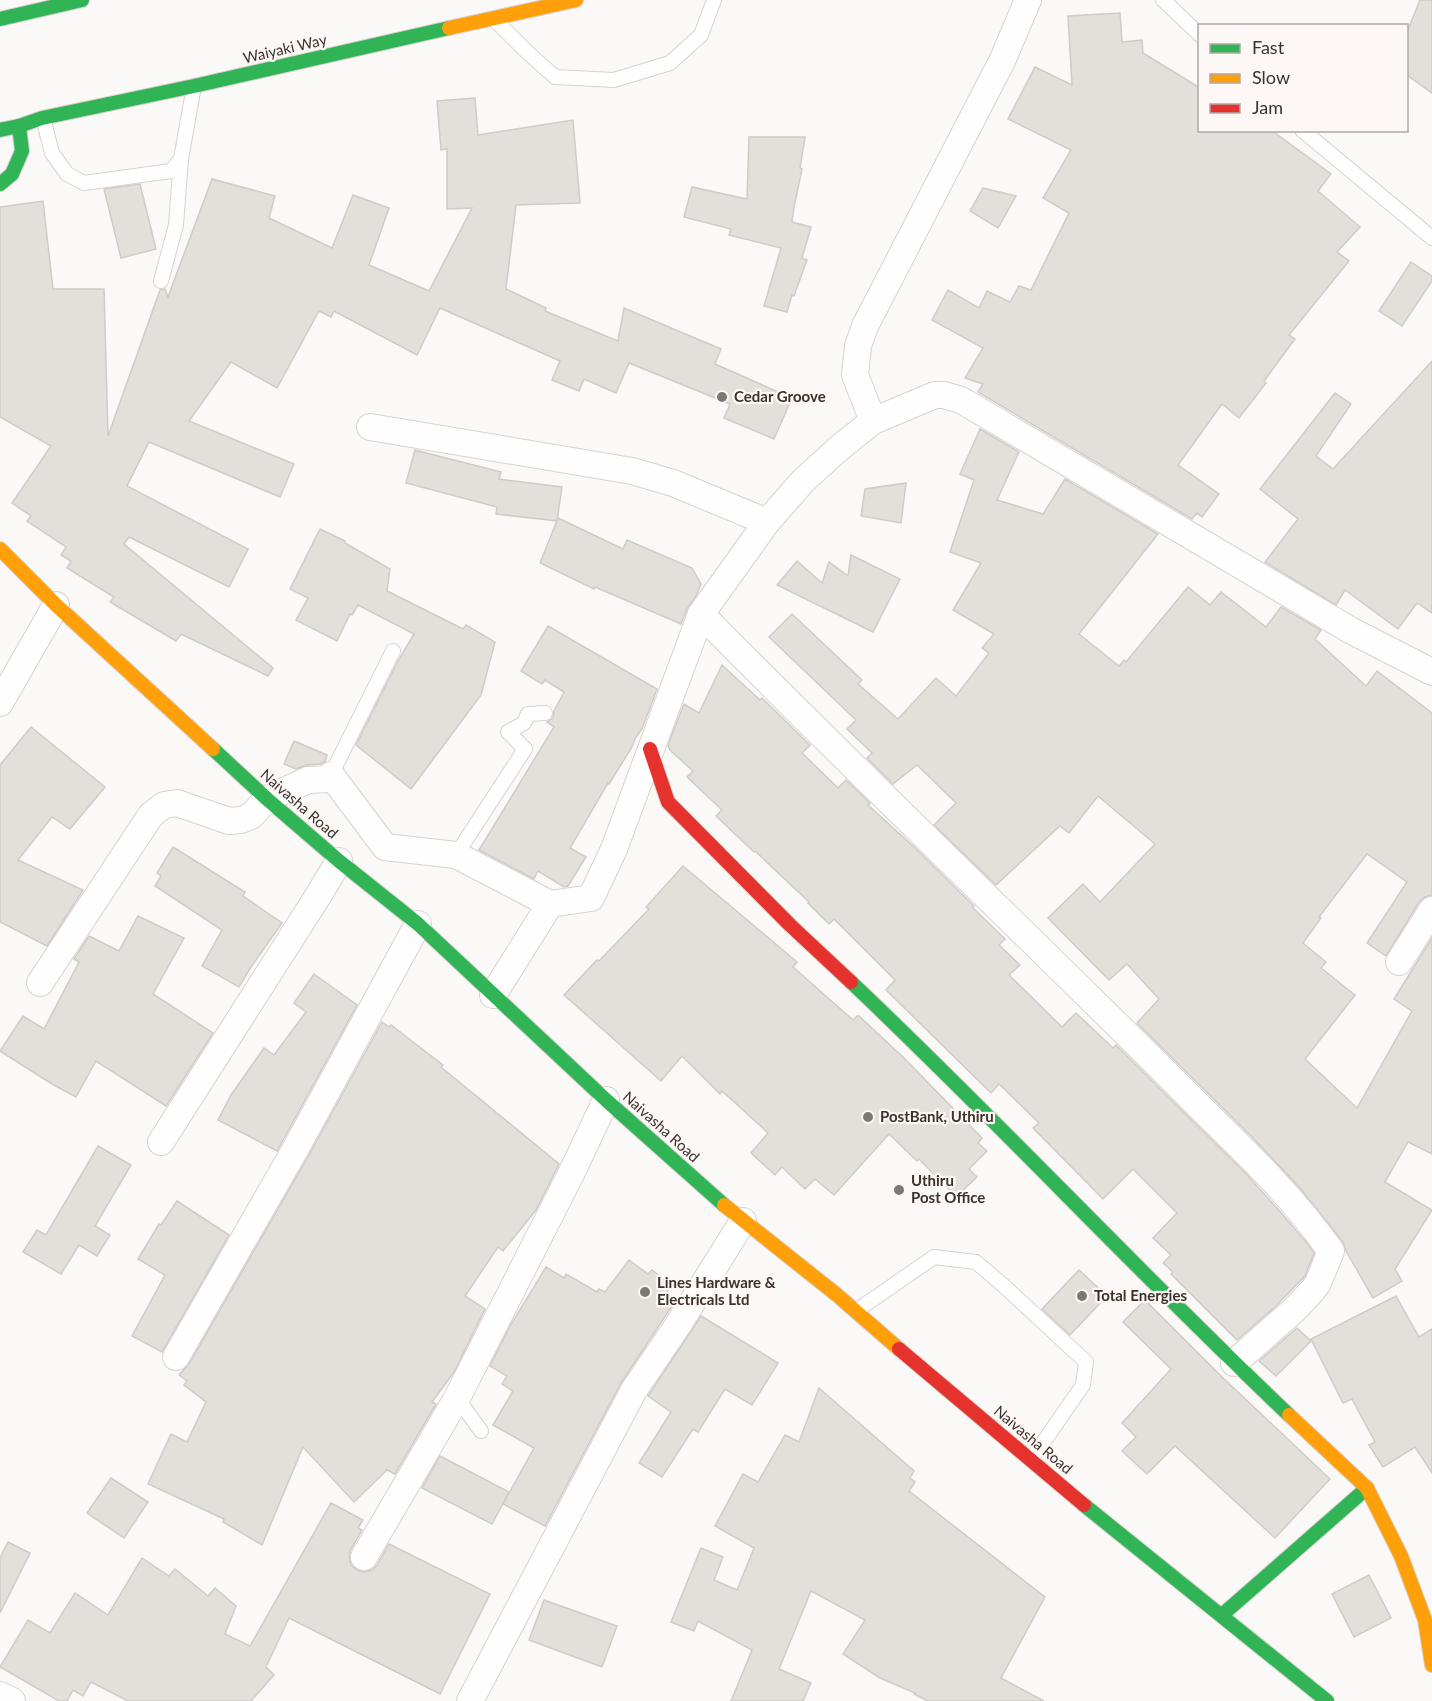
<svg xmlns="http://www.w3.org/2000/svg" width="1432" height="1701" viewBox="0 0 1432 1701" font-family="Lato,sans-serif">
<rect width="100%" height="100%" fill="#fbf9f7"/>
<g fill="#e3dfda" stroke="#d0cbc7" stroke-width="1.5">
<polygon points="1420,0 1432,0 1432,93 1407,75 1407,32"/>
<polygon points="1120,13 1122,42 1142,40 1143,53 1200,88 1200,130 1271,130 1331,174 1318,191 1360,227 1337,252 1349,261 1289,335 1295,339 1264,381 1266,383 1239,418 1222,404 1178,465 1219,494 1202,517 1197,513 1192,519 978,392 983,384 965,378 983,348 932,320 948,290 979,308 987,291 1010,302 1019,286 1031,290 1069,213 1043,198 1071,150 1008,119 1035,67 1072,85 1068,16"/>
<polygon points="475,98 478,135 573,120 580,203 516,205 506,289 546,308 545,311 618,341 624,308 721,349 715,364 792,398 774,439 724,418 730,404 629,363 616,393 584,379 579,391 552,380 560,361 440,308 417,355 334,311 331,317 319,311 277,388 231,362 189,421 294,464 280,497 149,442 127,486 248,549 229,587 129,537 124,544 273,668 268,676 181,634 176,641 110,602 114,597 67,568 71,561 61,555 66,547 27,521 31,516 12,503 51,446 0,417 0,207 43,201 53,289 104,289 108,436 160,290 165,289 168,297 212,179 275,196 269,218 332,248 353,195 389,208 369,265 429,291 472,208 447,209 447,149 441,150 437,101"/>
<polygon points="749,137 805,137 800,168 802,169 794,207 792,222 811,227 802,258 807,260 794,296 792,295 787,312 764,306 781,248 729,235 731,229 684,217 692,187 747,199"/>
<polygon points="140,184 156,249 121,258 104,189"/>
<polygon points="983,188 1016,196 998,228 970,211"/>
<polygon points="1411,262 1432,276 1432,281 1402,326 1379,311"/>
<polygon points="1432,361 1432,613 1417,603 1398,629 1345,590 1336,605 1265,562 1298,519 1260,489 1335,393 1351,404 1316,456 1333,469"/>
<polygon points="980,429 1019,452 997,500 1043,514 1065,479 1158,534 1079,634 1119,666 1124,660 1126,662 1188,587 1210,605 1221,592 1266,627 1281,607 1321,630 1315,639 1366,686 1377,671 1432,713 1432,895 1425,897 1419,902 1386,956 1367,943 1407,882 1367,854 1319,917 1321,918 1303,943 1326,962 1321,968 1355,995 1305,1059 1357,1108 1412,1011 1394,999 1432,938 1432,1154 1408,1142 1385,1182 1432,1210 1395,1269 1402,1281 1373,1298 1346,1251 1343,1242 1300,1188 1253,1138 1137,1023 1159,999 1127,964 1109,980 1048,918 1083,884 1100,902 1155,844 1098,796 1069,833 1060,826 996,885 934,825 956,803 917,765 893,784 867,758 872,753 847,729 856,720 769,637 792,614 862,680 858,684 898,719 936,678 956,696 989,653 982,648 994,634 953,610 981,563 950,552 974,480 960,474"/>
<polygon points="415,450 501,472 499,479 562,487 557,521 496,514 497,507 406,483"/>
<polygon points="906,483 901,523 861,516 865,489"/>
<polygon points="558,518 623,549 627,540 692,568 701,584 696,596 687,609 681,624 595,587 594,589 540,563"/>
<polygon points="320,529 345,541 345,543 390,569 387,591 463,629 466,625 495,642 481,695 411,789 356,745 398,661 414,634 358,605 352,615 350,614 337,641 296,620 308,598 290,589"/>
<polygon points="851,555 900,579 873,632 777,585 797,561 822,583 829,562 848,576"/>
<polygon points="548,626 657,689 642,729 636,737 632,747 609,784 608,783 570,848 586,857 568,886 564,887 538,871 534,879 479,850 554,727 547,722 553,718 554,711 564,692 545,680 542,684 521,671"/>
<polygon points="722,665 760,700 762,698 810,745 802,753 838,788 846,780 870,803 868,805 913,846 974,906 972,907 1005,939 999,945 1020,965 1009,975 1062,1027 1076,1013 1113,1048 1116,1045 1247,1175 1277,1208 1306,1242 1314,1253 1305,1276 1275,1307 1237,1340 1171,1274 1173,1272 1163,1263 1171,1255 1153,1238 1177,1213 1133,1169 1103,1199 1033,1128 1039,1123 999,1084 991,1093 886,990 895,980 834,919 829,924 808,903 809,902 755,851 754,852 716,816 722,810 687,777 693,771 670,750 668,745 684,704 699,713"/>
<polygon points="31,727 105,787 70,829 52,817 18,860 83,890 47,946 0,922 0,765"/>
<polygon points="294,741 327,755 325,762 321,764 307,765 296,769 284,764"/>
<polygon points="173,847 245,892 243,896 282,923 249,970 239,987 202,966 222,930 155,886 161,876 157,873"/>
<polygon points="683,866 797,962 793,967 853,1020 857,1016 859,1016 904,1058 982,1138 978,1143 987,1151 969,1169 977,1177 956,1197 919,1159 917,1161 889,1134 834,1195 815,1179 805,1189 782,1167 775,1175 751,1153 768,1133 722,1091 720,1094 682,1056 661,1081 564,995 597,960 599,961 649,909 646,907"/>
<polygon points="138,916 184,938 153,994 213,1033 166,1106 96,1061 76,1097 52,1084 0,1051 23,1016 44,1029 79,962 74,959 89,936 119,951"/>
<polygon points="314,974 357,1005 277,1151 218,1120 231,1095 264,1048 274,1055 306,1012 294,1003"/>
<polygon points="382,1022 389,1027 391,1025 443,1065 441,1067 559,1164 536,1210 503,1251 498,1247 465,1296 485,1309 454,1372 432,1402 436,1404 395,1474 387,1470 354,1502 303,1447 262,1545 223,1522 224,1519 148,1484 171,1434 187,1442 206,1402 184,1385 187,1381 179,1375 189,1364 309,1155"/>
<polygon points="98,1146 131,1165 95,1226 110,1235 97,1256 79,1245 61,1274 23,1252 37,1230 46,1235"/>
<polygon points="177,1201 229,1235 162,1352 132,1336 165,1275 138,1259 159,1224 161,1225"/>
<polygon points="629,1260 648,1274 652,1270 672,1286 665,1294 676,1300 621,1383 545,1526 503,1504 534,1448 493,1425 513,1391 502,1384 507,1376 490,1366 510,1326 546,1267 564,1278 566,1274 597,1292 599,1289 605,1292"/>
<polygon points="1079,1270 1107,1296 1070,1335 1042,1309"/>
<polygon points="1396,1296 1419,1337 1432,1329 1432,1473 1415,1447 1383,1467 1369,1445 1375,1442 1352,1399 1343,1403 1311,1339"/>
<polygon points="1145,1300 1221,1376 1330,1479 1275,1538 1175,1446 1147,1474 1122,1451 1136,1437 1122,1423 1171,1369 1123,1322"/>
<polygon points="701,1316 778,1363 752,1405 725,1389 698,1432 693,1429 662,1477 639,1463 671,1412 648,1396"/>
<polygon points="1297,1328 1311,1341 1276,1376 1259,1361"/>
<polygon points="819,1388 914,1471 910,1478 915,1482 909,1491 1045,1597 1001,1678 1044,1701 928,1701 914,1694 915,1693 880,1678 843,1654 865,1620 811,1591 779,1669 811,1683 803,1701 731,1701 752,1650 698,1621 694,1631 671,1622 701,1548 723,1557 714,1580 737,1590 754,1548 715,1526 743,1474 758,1482 785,1435 799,1442"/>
<polygon points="440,1456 509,1492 492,1524 422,1488"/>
<polygon points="111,1478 148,1502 124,1538 87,1513"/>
<polygon points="331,1503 363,1520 358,1528 362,1530 351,1549 349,1556 351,1565 357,1570 364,1572 372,1570 377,1565 389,1544 490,1594 440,1694 289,1618 266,1667 274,1675 251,1701 128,1701 91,1682 83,1696 73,1690 67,1701 59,1701 0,1667 28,1620 50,1633 75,1593 108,1615 142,1558 169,1576 175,1569 208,1596 215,1588 236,1606 225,1634 250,1646"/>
<polygon points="8,1542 30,1553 0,1613 0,1558"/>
<polygon points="1369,1575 1391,1618 1354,1637 1332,1594"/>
<polygon points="544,1600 617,1626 602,1667 529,1640"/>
</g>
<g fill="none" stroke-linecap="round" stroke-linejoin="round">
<g stroke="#d8d2cf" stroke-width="16">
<g id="lane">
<polyline points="1163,0 1200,35"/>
<polyline points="495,20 527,52 555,77 614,80 670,63 701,35 714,0"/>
<polyline points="43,118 52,153 67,174 84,183 171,171 181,159 194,86"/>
<polyline points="1302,130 1432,238"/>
<polyline points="161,281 176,225 181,159"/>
<polyline points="331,775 393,651"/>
<polyline points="456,855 525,749 508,732 524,723 528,714 545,713"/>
<polyline points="856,1311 934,1257 976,1262 1004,1286 1086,1362 1083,1385 1031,1460"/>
<polyline points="457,1398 481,1431"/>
</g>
</g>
<g stroke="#d8d2cf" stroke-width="28">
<g id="street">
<polyline points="873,421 855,375 858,346 865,326 1002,61 1028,0"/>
<polyline points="370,427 632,471 673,483 767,522"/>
<path d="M701,614C830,745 963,873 1094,1002C1133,1040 1171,1078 1210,1117C1253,1159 1296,1201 1331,1251L1318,1283L1313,1290L1294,1310L1234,1363"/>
<polyline points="0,703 56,605"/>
<polyline points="1399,962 1432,910"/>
<polyline points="40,983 151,815 164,805 177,803 229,821 241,820 251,816 267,799 308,780 331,779 331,775 385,847 456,855 550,904"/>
<polyline points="493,995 550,904 591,898 614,849 701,614 767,522 803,481 838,449 873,421 935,395 944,395 961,400 1350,630 1432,672"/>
<polyline points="161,1142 318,896 339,861"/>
<polyline points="176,1357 296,1148 418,924"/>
<polyline points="364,1557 457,1398 572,1172 606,1100"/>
<polyline points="0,1695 12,1701"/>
<polyline points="470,1701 634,1390 678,1325 743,1221"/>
</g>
</g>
<g stroke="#d8d2cf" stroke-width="16">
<g id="fast">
<polyline points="0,19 82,0"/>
<polyline points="0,130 19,126 42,118 194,86 449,28"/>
<polyline points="0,184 12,174 22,151 19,126"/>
<polyline points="213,749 267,799 339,861 418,924 606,1100 724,1205"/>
<path d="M851,982C1000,1123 1140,1274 1289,1415"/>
<polyline points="1084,1505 1327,1701"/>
<polyline points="1222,1615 1367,1488"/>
</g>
</g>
<g stroke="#d8d2cf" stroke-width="16">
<g id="slow">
<polyline points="449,28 576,0"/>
<polyline points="0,549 56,605 213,749"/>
<polyline points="724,1205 837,1295 899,1349"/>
<polyline points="1289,1415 1367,1488 1401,1556 1425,1620 1432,1665"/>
</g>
</g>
<g stroke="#d8d2cf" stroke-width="16">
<g id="jam">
<polyline points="650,749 668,802 790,925 851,982"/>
<polyline points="899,1349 1084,1505"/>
</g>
</g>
<use href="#lane" stroke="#fefefe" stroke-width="14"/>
<use href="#street" stroke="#fefefe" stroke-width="26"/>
<use href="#fast" stroke="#30b455" stroke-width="14"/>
<use href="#slow" stroke="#ff9f0a" stroke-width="14"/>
<use href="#jam" stroke="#e5322d" stroke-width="14"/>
</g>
<g fill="#7e7874" stroke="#fdf8f5" stroke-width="2">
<circle cx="722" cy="397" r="6"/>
<circle cx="868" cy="1117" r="6"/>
<circle cx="899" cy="1190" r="6"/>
<circle cx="645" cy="1292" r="6"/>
<circle cx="1082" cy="1296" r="6"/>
</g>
<g text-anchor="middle" stroke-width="4.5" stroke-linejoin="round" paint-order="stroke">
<g font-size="15" fill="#3b322d" stroke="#fdf8f5">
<text transform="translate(285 49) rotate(-13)" y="5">Waiyaki Way</text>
<text transform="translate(299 804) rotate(41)" y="5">Naivasha Road</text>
<text transform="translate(661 1127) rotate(42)" y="5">Naivasha Road</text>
<text transform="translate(1033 1440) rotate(40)" y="5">Naivasha Road</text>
</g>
<g font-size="15" font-weight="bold" fill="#3b322d" stroke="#fdf8f5" text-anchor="start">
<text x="734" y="402">Cedar Groove</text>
<text x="880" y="1122">PostBank, Uthiru</text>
<text x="911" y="1186">Uthiru<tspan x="911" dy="17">Post Office</tspan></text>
<text x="657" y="1288">Lines Hardware &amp;<tspan x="657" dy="17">Electricals Ltd</tspan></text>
<text x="1094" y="1301">Total Energies</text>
</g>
</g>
<rect x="1198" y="24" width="210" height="108" fill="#fdf8f5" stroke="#afa9a5" stroke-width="1.5"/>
<rect x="1210" y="44" width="30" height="9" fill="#30b455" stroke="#afa9a5" stroke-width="1.5"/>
<text x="1252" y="54" font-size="18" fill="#3b322d">Fast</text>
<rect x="1210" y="74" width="30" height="9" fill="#ff9f0a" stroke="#afa9a5" stroke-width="1.5"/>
<text x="1252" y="84" font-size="18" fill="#3b322d">Slow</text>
<rect x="1210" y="104" width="30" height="9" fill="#e5322d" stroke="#afa9a5" stroke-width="1.5"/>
<text x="1252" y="114" font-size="18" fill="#3b322d">Jam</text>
</svg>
